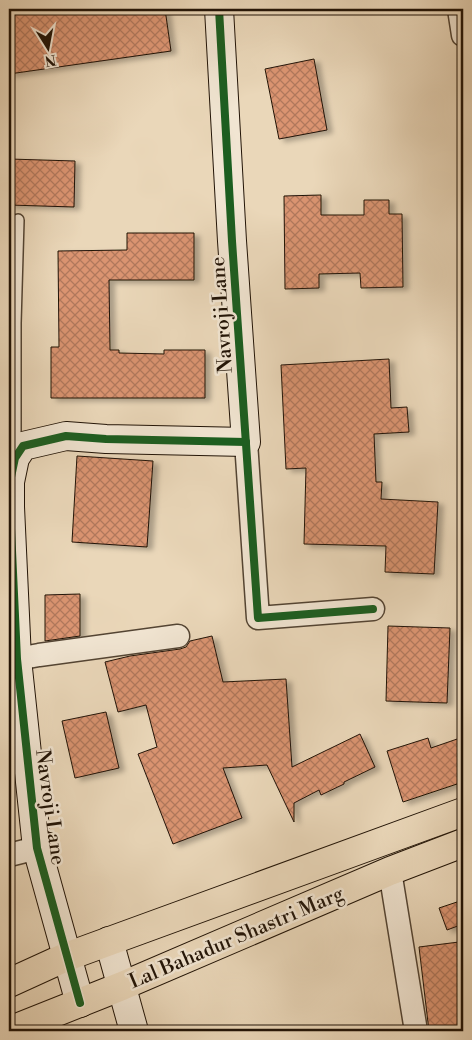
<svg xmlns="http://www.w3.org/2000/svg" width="472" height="1040" viewBox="0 0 472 1040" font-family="'Libre Bodoni',serif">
<defs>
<pattern id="building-cross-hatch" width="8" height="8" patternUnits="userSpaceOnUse" patternTransform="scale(1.25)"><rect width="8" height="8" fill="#da9471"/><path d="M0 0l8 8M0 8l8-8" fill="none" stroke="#b0785b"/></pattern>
<filter id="shadow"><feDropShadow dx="5.5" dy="3" stdDeviation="2.5" flood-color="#0004"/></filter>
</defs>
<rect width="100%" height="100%" fill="#ead7b9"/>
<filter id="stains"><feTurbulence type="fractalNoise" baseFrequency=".004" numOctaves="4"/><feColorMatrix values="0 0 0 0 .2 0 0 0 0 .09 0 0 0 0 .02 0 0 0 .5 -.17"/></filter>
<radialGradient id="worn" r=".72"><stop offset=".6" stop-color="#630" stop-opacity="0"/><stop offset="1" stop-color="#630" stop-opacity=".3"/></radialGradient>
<g fill="url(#building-cross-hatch)" stroke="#211306" filter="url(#shadow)">
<polygon points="9,9 165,9 171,51 9,74"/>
<polygon points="314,59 327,130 279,139 265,69"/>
<polygon points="9,159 75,161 74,207 9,205"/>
<polygon points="321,195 321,215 364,215 364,200 389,200 389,214 402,214 403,287 361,288 360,273 319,274 319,288 285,289 284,196"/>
<polygon points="127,233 194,233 194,280 109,280 110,350 119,350 119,353 164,354 164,350 205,350 205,398 51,398 51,347 59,347 58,251 127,250"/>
<polygon points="389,359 391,408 407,407 409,432 374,434 376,482 382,482 381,499 438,502 434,574 385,572 386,546 304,544 306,468 286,469 281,365"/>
<polygon points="77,456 153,461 147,547 72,542"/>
<polygon points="80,594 80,636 45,641 45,595"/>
<polygon points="388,626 450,628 447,703 386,701"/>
<polygon points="212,636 223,682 286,679 292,767 360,734 375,767 344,782 344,784 321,795 319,790 294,803 294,822 267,765 223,768 242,818 173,844 138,754 157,747 146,705 118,712 105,662 130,656 180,649 186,647 190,641"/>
<polygon points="106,712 119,768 75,778 62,721"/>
<polygon points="463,737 463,782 403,802 387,751 428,738 431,748"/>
<polygon points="463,900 463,924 447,930 439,908"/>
<polygon points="459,942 463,976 463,1031 429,1031 419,947"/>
</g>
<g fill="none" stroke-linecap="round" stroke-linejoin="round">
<g stroke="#534433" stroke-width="14">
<polyline id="lane" points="15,451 15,323 18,220"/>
</g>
<g stroke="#534433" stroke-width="25">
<g id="street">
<polyline points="459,9 463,35"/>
<polyline points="246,442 258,618 373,609"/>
<polyline points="17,659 39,655 178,636"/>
<polyline points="9,855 37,848"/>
<polyline points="390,871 416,1031"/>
</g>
</g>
<g stroke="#211306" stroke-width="30">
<g id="secondary">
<polyline points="109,941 134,1031"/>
<polyline points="80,1003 37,848 17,659 10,507 10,482 15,458 23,446 66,436 106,439 246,442 232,241 219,9"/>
</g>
</g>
<g stroke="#211306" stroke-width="30">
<g id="primary">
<polyline points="9,983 66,957 463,812"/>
<polyline points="9,1031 122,986 390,871 463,843"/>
</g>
</g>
<use href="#lane" stroke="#f1e5d2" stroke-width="11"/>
<use href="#street" stroke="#f1e5d2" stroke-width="22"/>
<use href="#secondary" stroke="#f1e5d2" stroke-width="28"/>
<use href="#primary" stroke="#ead7b9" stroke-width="28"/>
<g stroke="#f1e5d2" stroke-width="11">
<g id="cycleway">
<polyline points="219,9 232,241 258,618 373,609"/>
<polyline points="80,1003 37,848 17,659 10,507 10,482 15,458 23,446 66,436 106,439 246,442"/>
</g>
</g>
<use href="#cycleway" stroke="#1b5e20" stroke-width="8"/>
</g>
<g text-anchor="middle" stroke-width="5" stroke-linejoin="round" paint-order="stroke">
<g font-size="20" fill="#211306" stroke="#f1e5d2">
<text transform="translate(221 315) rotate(-94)" y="7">Navroji Lane</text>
<text transform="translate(51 807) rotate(82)" y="7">Navroji Lane</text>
<text transform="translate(236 937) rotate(-23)" y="7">Lal Bahadur Shastri Marg</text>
</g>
</g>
<rect width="472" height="1040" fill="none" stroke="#ead7b9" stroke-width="30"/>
<rect x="10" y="10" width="452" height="1020" fill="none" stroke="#211306" stroke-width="2.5"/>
<rect x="15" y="15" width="442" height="1010" fill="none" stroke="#211306"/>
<g transform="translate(48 48) rotate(169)" stroke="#f1e5d2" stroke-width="4" paint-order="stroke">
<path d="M0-4L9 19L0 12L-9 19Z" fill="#211306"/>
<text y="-8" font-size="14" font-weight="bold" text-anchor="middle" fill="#211306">N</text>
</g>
<rect width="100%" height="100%" filter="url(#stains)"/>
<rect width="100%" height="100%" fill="url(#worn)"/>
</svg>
